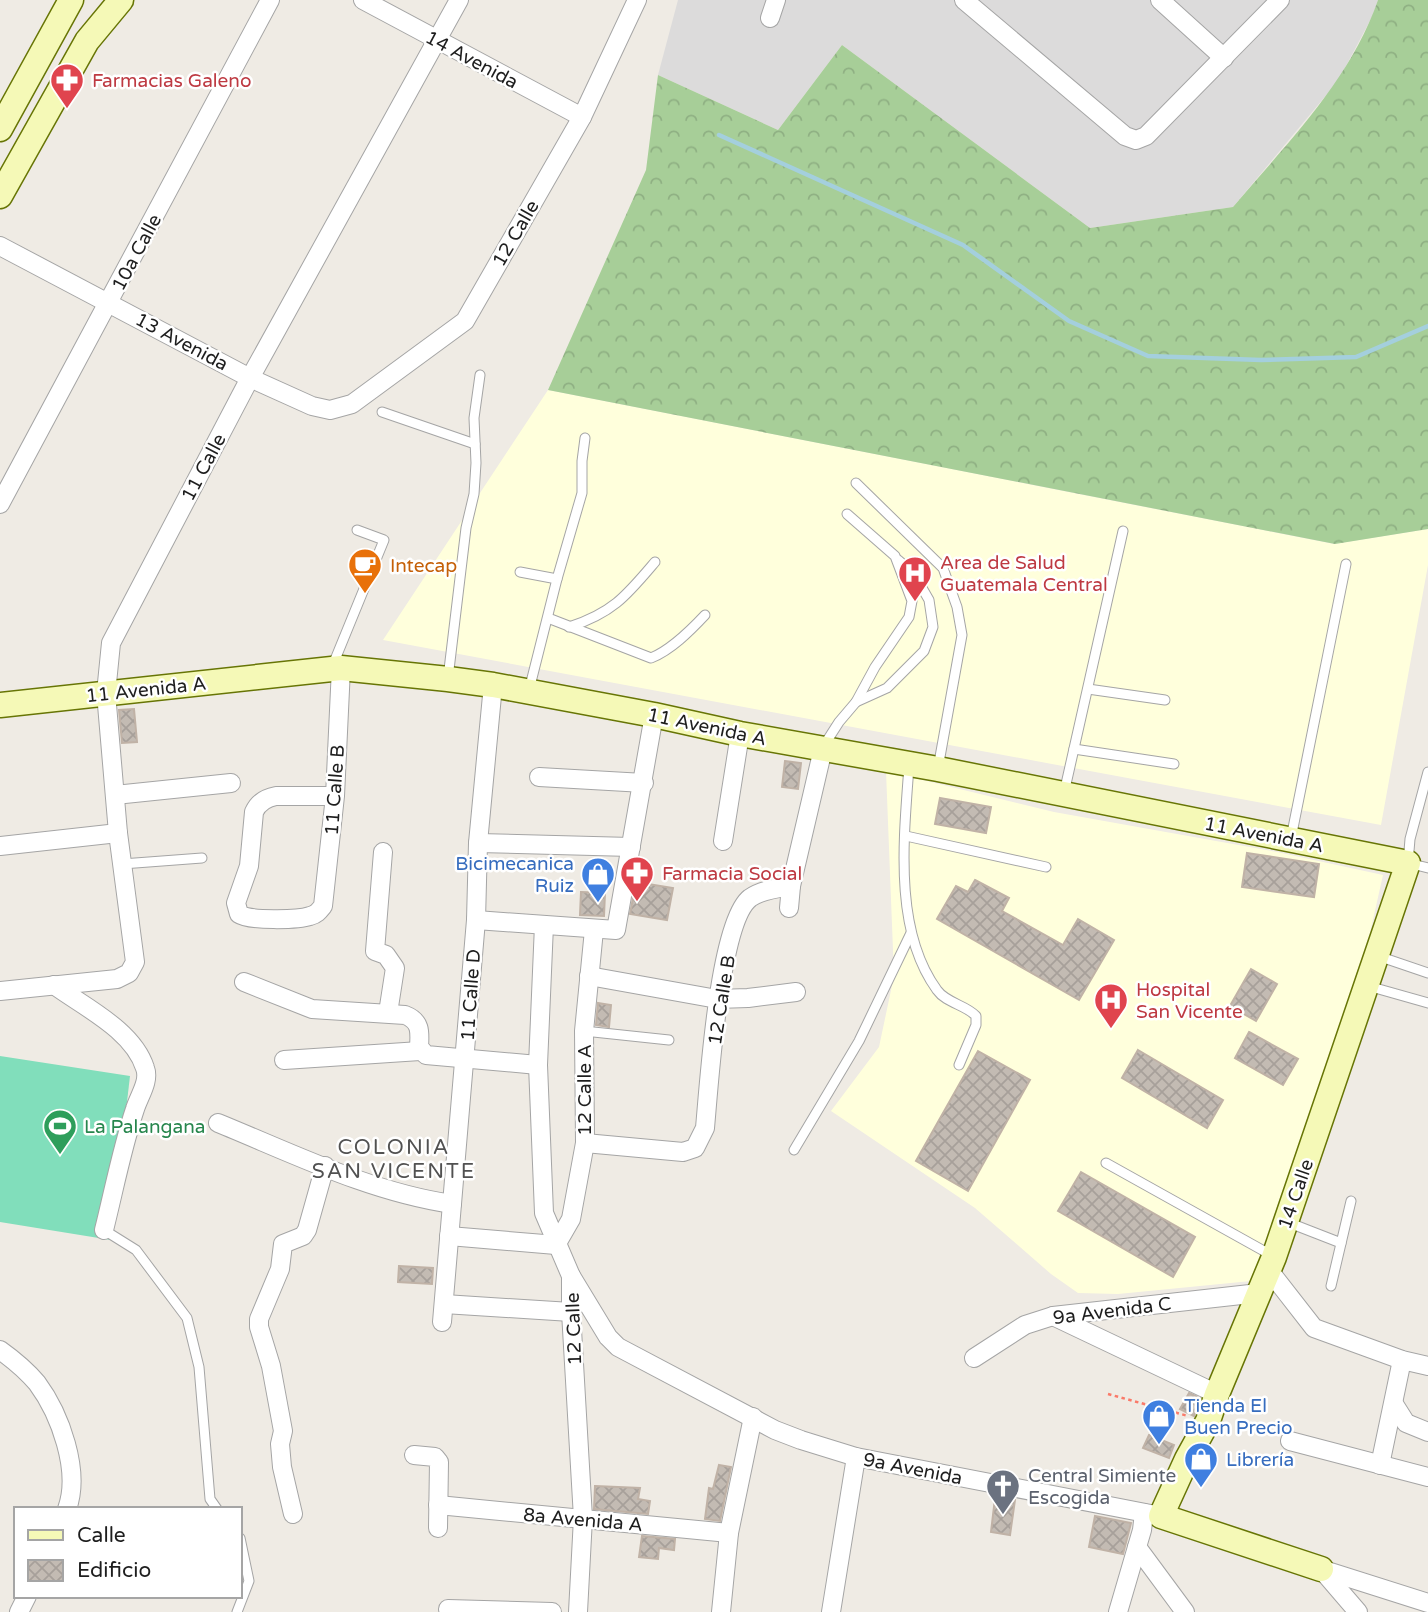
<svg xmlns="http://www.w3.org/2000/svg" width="1428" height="1612" viewBox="0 0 1428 1612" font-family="'Varela Round',sans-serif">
<defs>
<pattern id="forest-crowns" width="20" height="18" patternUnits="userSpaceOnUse" patternTransform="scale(1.75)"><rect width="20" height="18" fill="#a7ce98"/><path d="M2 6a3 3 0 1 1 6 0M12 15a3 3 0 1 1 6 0" fill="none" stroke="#8fb083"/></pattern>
<pattern id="building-cross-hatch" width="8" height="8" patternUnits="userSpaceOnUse" patternTransform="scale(1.75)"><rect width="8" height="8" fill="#c3bbb3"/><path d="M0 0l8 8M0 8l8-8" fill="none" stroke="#a7a09a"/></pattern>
</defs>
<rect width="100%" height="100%" fill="#efebe4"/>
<polygon fill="#dcdbdb" points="678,0 1378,0 1373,15 1338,81 1233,207 1090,228 842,45 778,130 658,75"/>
<g fill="#ffffdc">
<polygon points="548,390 1334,544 1428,529 1428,565 1381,825 383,640"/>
<polygon points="886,771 1054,812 1277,852 1383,875 1370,933 1329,1057 1251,1281 1118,1294 1078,1293 1051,1274 975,1208 831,1111 879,1047 894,976"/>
</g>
<path fill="url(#forest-crowns)" d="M1378,0H1428V529L1335,544L548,390L646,170L658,75L778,130L842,45L1090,228L1233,207C1287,143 1350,81 1378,0Z"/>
<polygon fill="#81debb" points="0,1056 130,1076 111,1240 0,1222"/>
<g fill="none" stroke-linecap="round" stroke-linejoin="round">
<polyline stroke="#a4cfdd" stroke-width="4.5" points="719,135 963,245 1069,321 1148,356 1261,360 1356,357 1428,326"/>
</g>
<g fill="url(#building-cross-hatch)" stroke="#c0b2a6" stroke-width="2">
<polygon points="134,709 137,742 122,743 119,710"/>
<polygon points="785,761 801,763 798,789 782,787"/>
<polygon points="940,798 991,807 986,833 935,824"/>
<polygon points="1247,853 1319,864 1314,897 1242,887"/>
<polygon points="975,880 1009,898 1002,911 1063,945 1078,919 1114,940 1079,1000 937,919 956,886 968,892"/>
<polygon points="636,882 673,888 667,920 630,914"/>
<polygon points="581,892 605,893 604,916 580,915"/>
<polygon points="1251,969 1277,984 1256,1021 1230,1006"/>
<polygon points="598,1003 611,1005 609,1027 596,1025"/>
<polygon points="1249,1032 1298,1059 1283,1085 1235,1058"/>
<polygon points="1138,1050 1223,1100 1207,1128 1122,1078"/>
<polygon points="978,1051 1030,1080 968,1191 916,1161"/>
<polygon points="1081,1172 1195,1237 1173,1277 1058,1211"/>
<polygon points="399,1266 433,1268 432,1284 398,1282"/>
<polygon points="1189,1393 1200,1398 1194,1416 1180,1409"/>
<polygon points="1149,1435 1174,1445 1169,1458 1143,1448"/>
<polygon points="719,1465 731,1467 720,1521 705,1519 709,1488 713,1489"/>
<polygon points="595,1486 640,1488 638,1499 650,1501 648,1514 594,1509"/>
<polygon points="995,1498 1015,1500 1010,1535 991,1532"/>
<polygon points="1095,1516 1131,1523 1123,1554 1089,1547"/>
<polygon points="642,1536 675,1539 674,1550 659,1548 658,1559 639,1557"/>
</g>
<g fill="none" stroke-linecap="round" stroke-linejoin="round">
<g stroke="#a5a5a5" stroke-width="11">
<g id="lane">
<polyline points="382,412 475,444"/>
<polyline points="856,483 943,568 957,607 962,635 938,768"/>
<polyline points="520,572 557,579"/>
<path d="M548,618L651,658C671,650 690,631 705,615"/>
<path d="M569,627C613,613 627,595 655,562"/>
<polyline points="332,667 384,540 357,530"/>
<polyline points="448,678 466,528 474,494 476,463 474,418 480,375"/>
<polyline points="1088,689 1165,700"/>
<polyline points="529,690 557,579 582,493 582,461 585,438"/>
<polyline points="856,702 887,688 924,651 933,627 929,600 914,574 898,560"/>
<polyline points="823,747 839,722 856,702 875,667 909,617 912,601 895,556 847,514"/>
<polyline points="1074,749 1174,764"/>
<path d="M909,766C904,837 893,930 937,990C946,1003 966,1005 976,1016V1025L959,1065"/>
<polyline points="1428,772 1410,839 1408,863 1428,868"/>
<polyline points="1064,793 1123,531"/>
<polyline points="906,836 1046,867"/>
<polyline points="1291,838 1346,564"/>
<polyline points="122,864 202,858"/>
<polyline points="1378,956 1428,973"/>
<polyline points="1368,986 1428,1003"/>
<polyline points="584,1031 669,1040"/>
<polyline points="794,1150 859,1041 911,933"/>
<polyline points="1106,1163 1273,1256"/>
<polyline points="1287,1222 1341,1243"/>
<polyline points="104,1230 136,1250 187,1318 199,1367 210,1499 217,1509"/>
<polyline points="1331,1286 1351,1201"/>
<polyline points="237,1612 249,1581 240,1538"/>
</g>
</g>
<g stroke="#a5a5a5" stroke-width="20">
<g id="street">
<polyline points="363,0 582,117"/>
<polyline points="964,0 1125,136 1136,140 1146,136 1280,0"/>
<polyline points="1160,0 1224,58"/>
<polyline points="770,18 776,0"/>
<polyline points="0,246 250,378 312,406 330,410 352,404 465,321 582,117 637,0"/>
<polyline points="0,504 270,0"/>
<polyline points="539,777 644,783"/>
<polyline points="115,795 231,783"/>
<path d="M335,796H276C265,798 258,803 254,812L249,866L236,903L239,914C249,921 298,920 310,916C317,914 319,911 323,906L335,796L341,668"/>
<polyline points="723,841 740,734"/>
<polyline points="478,843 631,847"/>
<polyline points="0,846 118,833"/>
<polyline points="383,852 375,951 386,955 395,968 388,1013"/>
<polyline points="789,908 791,886 823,749"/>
<polyline points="476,920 616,930 654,715"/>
<polyline points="544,925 538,1065 544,1213 571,1276 571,1312 583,1518 578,1612"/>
<polyline points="589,976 717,999 748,998 796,992"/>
<path d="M244,982L312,1009L405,1015C421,1021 420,1032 419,1047L426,1055L538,1065"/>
<path d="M54,985C84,1007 133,1030 145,1068C150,1081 139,1096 135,1109C122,1148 114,1190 104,1230"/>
<polyline points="0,991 117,979 129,973 135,962 118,833 106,693 111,643 250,378 459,0"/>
<polyline points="284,1060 420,1051"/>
<path d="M218,1123C294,1154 370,1192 452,1204"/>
<path d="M585,1143L683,1152L695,1148L705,1128C709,1085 719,922 750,898C761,890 778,888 791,886"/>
<polyline points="449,1236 556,1245 571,1219 585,1143 584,1031 594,930"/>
<polyline points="1268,1269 1314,1328 1402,1360 1428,1366"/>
<polyline points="571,1276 608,1337 618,1347 775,1430 801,1440 856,1457 1161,1516"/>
<polyline points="444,1304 571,1312"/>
<polyline points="1053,1316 1217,1394"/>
<polyline points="442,1322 476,920 478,843 493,685"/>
<path d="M0,1350C14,1360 26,1370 37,1383C60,1414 81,1471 67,1509"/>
<polyline points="974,1358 1025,1325 1053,1316 1259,1293"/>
<polyline points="1394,1404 1406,1423 1428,1432"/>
<polyline points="1290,1441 1428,1477"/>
<polyline points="414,1455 435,1457 439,1462 438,1528"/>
<polyline points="1380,1465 1402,1360"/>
<polyline points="438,1505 729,1533"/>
<polyline points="293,1514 282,1467 280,1444 283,1431 271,1366 259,1327 259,1319 280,1269 283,1244 303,1236 307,1230 325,1166"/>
<polyline points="1137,1547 1185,1612"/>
<polyline points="1321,1569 1428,1603"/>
<polyline points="1321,1569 1358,1612"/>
<polyline points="448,1609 552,1612"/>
<polyline points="19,1612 27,1596"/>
<polyline points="721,1612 729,1533 753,1417"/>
<polyline points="831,1612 856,1457"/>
<polyline points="1118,1612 1142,1530 1144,1513"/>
</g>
</g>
<g stroke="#677505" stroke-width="27">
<g id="secondary">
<polyline points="0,129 71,0"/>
<polyline points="0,196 87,41 121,0"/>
<polyline points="0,705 341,668 448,679 493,685 654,715 740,734 938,769 1408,863 1274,1257 1217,1394 1208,1421 1187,1459 1161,1516 1321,1569"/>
</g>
</g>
<polyline stroke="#fa7a69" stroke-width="2.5" stroke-dasharray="3.5 3.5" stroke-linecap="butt" points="1108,1394 1188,1416"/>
<use href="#lane" stroke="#fff" stroke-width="9"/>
<use href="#street" stroke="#fff" stroke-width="18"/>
<use href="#secondary" stroke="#f5f9b7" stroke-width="24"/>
</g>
<defs>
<g id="pharmacy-pin" transform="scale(1.75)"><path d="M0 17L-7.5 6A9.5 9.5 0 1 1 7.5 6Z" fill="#e0444e" stroke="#fff"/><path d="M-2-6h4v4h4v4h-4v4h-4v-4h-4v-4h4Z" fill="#fff"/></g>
<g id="cafe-pin" transform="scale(1.75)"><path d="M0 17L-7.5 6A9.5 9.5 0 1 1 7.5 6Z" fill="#e8710a" stroke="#fff"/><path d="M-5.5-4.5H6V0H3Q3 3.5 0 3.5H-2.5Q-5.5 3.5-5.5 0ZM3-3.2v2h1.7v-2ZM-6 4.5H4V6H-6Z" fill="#fff"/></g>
<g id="hospital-pin" transform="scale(1.75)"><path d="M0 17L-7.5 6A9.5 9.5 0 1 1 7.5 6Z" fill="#e0444e" stroke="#fff"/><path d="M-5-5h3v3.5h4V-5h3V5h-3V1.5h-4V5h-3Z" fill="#fff"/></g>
<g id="shop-pin" transform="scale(1.75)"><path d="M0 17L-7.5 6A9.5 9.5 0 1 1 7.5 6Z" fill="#3f7fe0" stroke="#fff"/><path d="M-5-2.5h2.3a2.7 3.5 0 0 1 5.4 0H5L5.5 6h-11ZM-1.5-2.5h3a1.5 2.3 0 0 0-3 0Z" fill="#fff"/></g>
<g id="stadium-pin" transform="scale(1.75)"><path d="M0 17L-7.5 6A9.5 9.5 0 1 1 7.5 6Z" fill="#2e9e5b" stroke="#fff"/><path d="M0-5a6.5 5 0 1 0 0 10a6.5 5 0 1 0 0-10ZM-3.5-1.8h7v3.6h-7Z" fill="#fff"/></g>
<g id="church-pin" transform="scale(1.75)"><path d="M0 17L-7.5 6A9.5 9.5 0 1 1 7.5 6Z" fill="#6b7280" stroke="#fff"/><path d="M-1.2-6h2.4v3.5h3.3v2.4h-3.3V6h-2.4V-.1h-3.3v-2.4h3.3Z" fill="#fff"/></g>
</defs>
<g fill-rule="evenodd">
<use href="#pharmacy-pin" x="67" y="80"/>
<use href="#cafe-pin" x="365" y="565"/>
<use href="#hospital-pin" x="915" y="573"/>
<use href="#pharmacy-pin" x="637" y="873"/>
<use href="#shop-pin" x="598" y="874"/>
<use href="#hospital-pin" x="1111" y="1000"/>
<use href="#stadium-pin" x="60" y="1126"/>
<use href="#shop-pin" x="1159" y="1416"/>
<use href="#shop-pin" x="1201" y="1459"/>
<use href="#church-pin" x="1003" y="1486"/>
</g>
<g text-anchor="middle" stroke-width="5" stroke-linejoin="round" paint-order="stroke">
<g font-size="19" fill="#1e1e1e" stroke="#fff">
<text transform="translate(472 59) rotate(28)" y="7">14 Avenida</text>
<text transform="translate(515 233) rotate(-60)" y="7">12 Calle</text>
<text transform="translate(136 252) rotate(-62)" y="7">10a Calle</text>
<text transform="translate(182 341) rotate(28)" y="7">13 Avenida</text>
<text transform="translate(203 467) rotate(-62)" y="7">11 Calle</text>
<text transform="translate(146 689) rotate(-6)" y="7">11 Avenida A</text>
<text transform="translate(707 726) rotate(12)" y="7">11 Avenida A</text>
<text transform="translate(334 790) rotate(-86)" y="7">11 Calle B</text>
<text transform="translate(1264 834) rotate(11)" y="7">11 Avenida A</text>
<text transform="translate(470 995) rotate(-86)" y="7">11 Calle D</text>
<text transform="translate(721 1000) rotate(-81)" y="7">12 Calle B</text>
<text transform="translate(584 1090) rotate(-90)" y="7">12 Calle A</text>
<text transform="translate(1295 1194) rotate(-71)" y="7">14 Calle</text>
<text transform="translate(1112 1310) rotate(-7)" y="7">9a Avenida C</text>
<text transform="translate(573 1329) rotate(-92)" y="7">12 Calle</text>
<text transform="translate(913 1468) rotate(11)" y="7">9a Avenida</text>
<text transform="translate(583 1519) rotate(5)" y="7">8a Avenida A</text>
</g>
<g font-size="19" fill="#be3a42" stroke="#fff" text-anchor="start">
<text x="92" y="87">Farmacias Galeno</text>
<text x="940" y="569">Area de Salud<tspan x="940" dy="22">Guatemala Central</tspan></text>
<text x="662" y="880">Farmacia Social</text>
<text x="1136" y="996">Hospital<tspan x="1136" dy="22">San Vicente</tspan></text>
</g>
<g font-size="19" fill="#c56008" stroke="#fff" text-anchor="start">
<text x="390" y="572">Intecap</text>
</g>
<g font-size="19" fill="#366cbe" stroke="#fff" text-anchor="start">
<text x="574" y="870" text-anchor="end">Bicimecanica<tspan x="574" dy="22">Ruiz</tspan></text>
<text x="1184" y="1412">Tienda El<tspan x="1184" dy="22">Buen Precio</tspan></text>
<text x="1226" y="1466">Librería</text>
</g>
<g font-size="19" fill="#27864d" stroke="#fff" text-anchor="start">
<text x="84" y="1133">La Palangana</text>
</g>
<g font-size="19" fill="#5b616d" stroke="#fff" text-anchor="start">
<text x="1028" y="1482">Central Simiente<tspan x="1028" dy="22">Escogida</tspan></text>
</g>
<g font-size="21" letter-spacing="2" fill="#515151" stroke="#fff">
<text x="394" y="1154">COLONIA<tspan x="394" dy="24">SAN VICENTE</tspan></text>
</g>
</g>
<rect x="14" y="1507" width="228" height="91" fill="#ffffff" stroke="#a5a5a5" stroke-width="2"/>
<rect x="28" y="1530" width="35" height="10" fill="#f5f9b7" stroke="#a5a5a5" stroke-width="2"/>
<text x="77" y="1542" font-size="21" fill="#1e1e1e">Calle</text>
<rect x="28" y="1560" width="35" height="21" fill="url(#building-cross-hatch)" stroke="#a5a5a5" stroke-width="2"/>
<text x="77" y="1577" font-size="21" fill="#1e1e1e">Edificio</text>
</svg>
